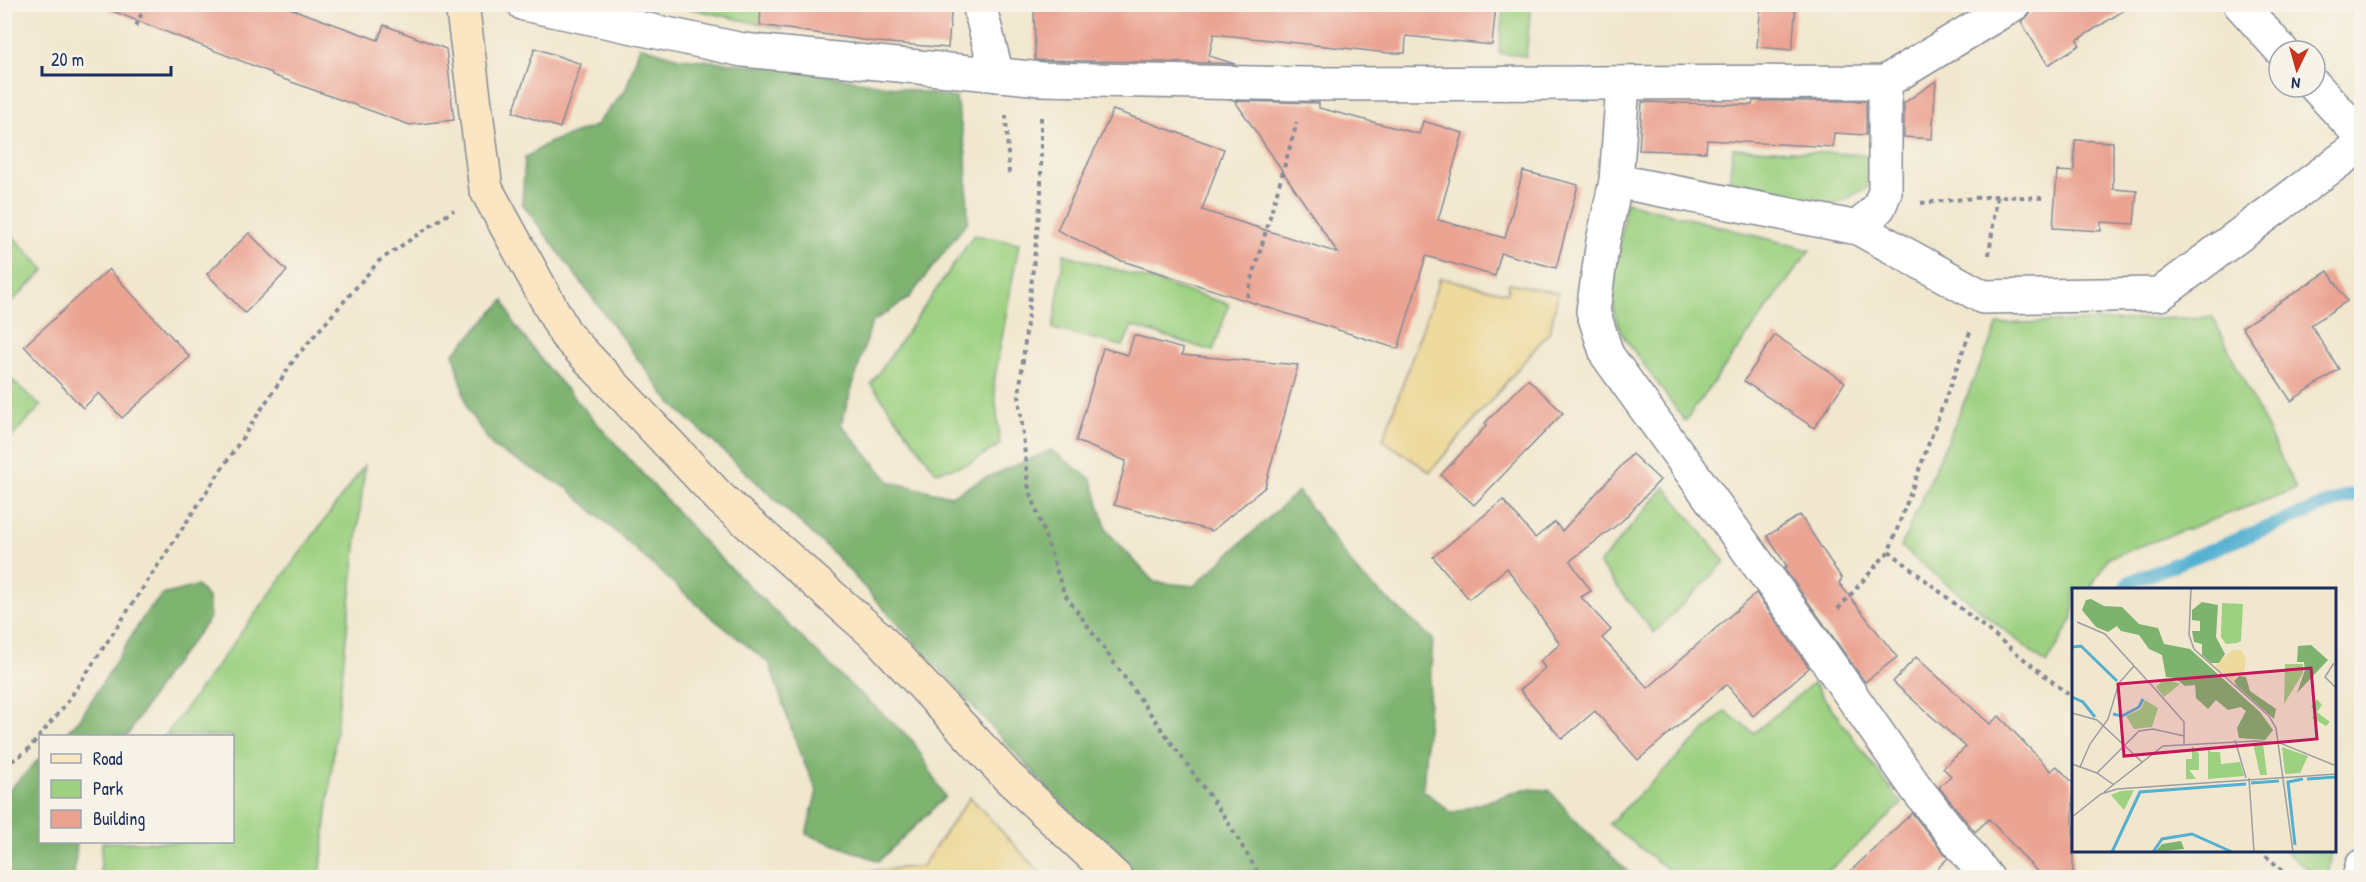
<svg xmlns="http://www.w3.org/2000/svg" width="2366" height="882" viewBox="0 0 2366 882" font-family="'Patrick Hand',sans-serif">
<rect width="100%" height="100%" fill="#f7f3e8"/>
<filter id="ink" filterUnits="userSpaceOnUse"><feTurbulence type="fractalNoise" baseFrequency=".0167" numOctaves="2"/><feDisplacementMap in="SourceGraphic" scale="12" xChannelSelector="R" yChannelSelector="G"/><feConvolveMatrix kernelMatrix="1 2 1 2 8 2 1 2 1" color-interpolation-filters="sRGB"/></filter>
<filter id="wash" filterUnits="userSpaceOnUse"><feTurbulence type="fractalNoise" baseFrequency=".008" numOctaves="4" result="noise"/><feDisplacementMap in="SourceGraphic" scale="24" xChannelSelector="R" yChannelSelector="G"/><feGaussianBlur stdDeviation="1.35" result="paint"/><feColorMatrix in="noise" values="0 0 0 0 0 0 0 0 0 0 0 0 0 0 0 0 0 1.4 0 .05"/><feComposite in="paint" operator="in"/></filter>
<g filter="url(#wash)">
<rect width="100%" height="100%" fill="#f1e7ce"/>
<g fill="#9dd181" stroke="#5c8070" stroke-width="1.5">
<polygon points="674,5 785,5 782,29"/>
<polygon points="1503,5 1531,5 1526,56 1499,53"/>
<polygon points="1733,148 1868,155 1867,188 1834,205 1729,183"/>
<polygon points="1626,202 1810,250 1685,421 1623,336 1614,313 1614,286"/>
<polygon points="5,228 45,270 5,308"/>
<polygon points="974,235 1019,243 994,382 1000,445 968,464 936,472 871,384"/>
<polygon points="1064,254 1229,304 1213,351 1132,326 1123,346 1053,329"/>
<polygon points="2213,317 2296,489 2108,558 2090,589 2074,590 2073,618 2047,664 1901,547 1998,324"/>
<polygon points="4,373 41,406 5,444 4,444"/>
<polygon points="365,465 320,877 100,877 102,842 232,842 232,736 165,736"/>
<polygon points="1665,487 1725,562 1654,633 1599,564"/>
<polygon points="1813,683 1902,804 1822,877 1726,878 1722,873 1715,877 1678,877 1609,824 1725,711 1754,733"/>
<polygon points="2284,851 2332,851 2328,877 2319,877"/>
</g>
<g fill="#7eb36f" stroke="#4c7166" stroke-width="1.5">
<polygon points="640,46 679,58 785,68 956,98 966,153 968,221 909,298 872,322 841,424 890,482 951,496 981,480 1051,450 1092,480 1107,531 1154,582 1194,586 1298,491 1359,574 1433,639 1423,790 1452,813 1524,789 1549,790 1575,820 1633,877 1135,877 1061,803 833,553 669,401 522,203 525,158 548,143 595,126 626,89"/>
<polygon points="504,300 514,324 550,371 706,544 845,680 913,741 945,797 879,861 806,834 817,791 800,754 769,663 711,617 567,488 494,448 468,411 454,353"/>
<polygon points="197,586 208,597 210,618 164,677 127,736 63,736 80,719 144,616 162,595"/>
<polygon points="40,758 40,842 77,842 74,877 5,877 5,794"/>
</g>
<g fill="#eeda9e" stroke="#84847e" stroke-width="1.5">
<polygon points="1440,278 1508,293 1509,283 1558,293 1550,331 1430,472 1383,440"/>
<polygon points="970,797 1044,877 818,877 819,876 922,866"/>
</g>
<g fill="none" stroke-linecap="round" stroke-linejoin="round">
<polyline stroke="#53b0d1" stroke-width="14" points="2126,590 2130,582 2350,495 2362,494"/>
</g>
<g id="blocks">
<g fill="#eba392">
<polygon points="102,4 278,4 378,40 384,25 446,49 454,120 410,125 272,75 272,73 102,7"/>
<polygon points="761,4 952,4 948,48 877,42 760,25"/>
<polygon points="1034,4 1496,4 1492,45 1406,36 1405,53 1389,53 1214,34 1209,56 1235,64 1210,63 1208,61 1208,63 1035,60"/>
<polygon points="1761,4 1796,4 1792,50 1757,47"/>
<polygon points="2033,4 2134,4 2077,40 2080,45 2048,65 2021,22 2030,14"/>
<polygon points="535,48 581,64 560,128 513,112"/>
<polygon points="1936,81 1932,139 1904,137 1904,103"/>
<polygon points="1235,101 1319,103 1319,108 1419,134 1423,121 1463,133 1438,220 1505,238 1523,171 1578,185 1556,268 1501,253 1495,276 1426,256 1398,349 1116,259 1057,230 1113,110 1224,149 1202,210 1338,253"/>
<polygon points="1753,101 1866,101 1866,135 1834,133 1833,147 1707,140 1706,152 1639,150 1642,102 1752,105"/>
<polygon points="2075,140 2113,142 2113,189 2137,191 2134,224 2101,222 2101,231 2053,228 2057,171 2074,172"/>
<polygon points="249,233 287,271 245,313 207,274"/>
<polygon points="109,269 190,357 122,418 99,393 83,408 24,346"/>
<polygon points="2328,271 2347,301 2311,325 2339,369 2291,401 2242,327"/>
<polygon points="1134,335 1183,349 1182,355 1298,365 1265,487 1212,531 1114,505 1126,461 1076,441 1103,348 1128,355"/>
<polygon points="1775,335 1845,382 1814,428 1744,381"/>
<polygon points="1528,379 1563,413 1474,505 1441,475 1487,425 1485,423"/>
<polygon points="1632,454 1660,480 1622,521 1570,561 1591,591 1581,597 1611,630 1602,638 1648,688 1756,593 1809,668 1753,716 1727,685 1725,686 1638,760 1595,711 1562,739 1520,690 1545,668 1540,661 1560,644 1507,568 1469,599 1433,557 1503,500 1535,538 1555,522 1562,531"/>
<polygon points="1800,515 1842,579 1839,583 1897,657 1865,682 1784,568 1787,566 1767,536"/>
<polygon points="1916,657 1990,724 1999,716 2051,771 2057,766 2073,783 2073,878 2043,878 1989,819 1975,832 1939,787 1951,776 1943,768 1966,747 1893,682"/>
<polygon points="1912,813 1948,858 1928,878 1843,878"/>
</g>
</g>
</g>
<g filter="url(#ink)">
<use href="#blocks" fill-opacity="0" stroke="#868b96" stroke-width="1.5"/>
<g fill="none" stroke-linecap="round" stroke-linejoin="round">
<g stroke="#868b96" stroke-width="36">
<g id="street">
<polyline points="524,4 743,50 1041,79 1307,84 1885,82 2014,4"/>
<polyline points="979,4 997,75"/>
<polyline points="2240,4 2282,51"/>
<polyline points="1623,84 1616,181 1603,241 1593,311 1607,355 1812,639 1916,788 1987,878"/>
<polyline points="2315,86 2362,137"/>
<polyline points="1616,181 1858,228 1983,297 2160,294 2362,144"/>
<polyline points="1858,228 1879,207 1885,192 1885,82"/>
<polyline points="2359,878 2362,866"/>
</g>
</g>
<g stroke="#868b96" stroke-width="36">
<polyline id="secondary" points="462,4 486,189 566,335 721,499 878,637 1008,777 1116,878"/>
</g>
<g stroke="#868b96" stroke-width="4" stroke-dasharray="4.5 4.5" stroke-linecap="butt">
<polyline points="136,26 146,4"/>
<polyline points="1006,115 1009,174"/>
<polyline points="1041,117 1041,196 1019,396 1028,485 1064,593 1226,819 1261,878"/>
<polyline points="1921,203 1997,196 2043,198"/>
<polyline points="1989,255 1997,196"/>
<polyline points="1247,297 1297,122"/>
<polyline points="1889,551 2074,699"/>
<polyline points="1838,609 1889,551 1970,332"/>
<polyline points="4,766 27,751 66,704 296,357 379,261 454,210"/>
<polyline points="2259,850 2291,878"/>
</g>
<use href="#street" stroke="#fff" stroke-width="33"/>
<use href="#secondary" stroke="#fbe6c4" stroke-width="33"/>
</g>
</g>
<g transform="translate(2072 588)">
<rect width="264" height="264" fill="#f1e7ce"/>
<path d="M150,15L171,16L169,53L165,55L154,56L149,49ZM213,76H231V85L212,116ZM93,90L108,96L92,109L84,99ZM245,111L250,117L245,124L258,134L254,138L240,130L245,124L239,119ZM73,112L86,120L80,139L62,141L54,128L69,121ZM181,155L191,156L195,187H188ZM120,158L127,166V182H117L124,191H114V171H120ZM210,159L236,168L228,185L213,186ZM136,160L139,164H148L149,176L168,174L172,188L136,191ZM62,202L52,222L39,207L49,203Z" fill="#9dd181"/>
<path d="M19,11L32,18L50,19L67,36L86,40L92,56L118,61L188,124L201,142L193,152L167,150L165,140L174,123L169,119L156,122L144,112L136,121L124,110L123,97L113,98L103,90L94,89L90,67L77,61L67,47L49,43L45,38L36,44L24,39L10,22L14,12ZM130,14L146,17L144,49L153,66L147,75H139L130,67V56L122,54L120,43H128V33L120,32V22ZM239,57L256,72L225,105L233,82L232,74H225L226,58ZM167,88L174,89L178,103L204,121L202,131L165,98L162,93ZM109,253L112,261L83,264L90,256Z" fill="#7eb36f"/>
<path d="M161,62H170L174,72L172,86L164,87L160,93L143,78Z" fill="#eeda9e"/>
<path fill="none" stroke="#53b0d1" stroke-width="3" d="M0,59L9,58L45,93M0,109L11,114L23,129M41,126L50,128L67,119L71,111M235,191L264,189M179,195L207,193M223,257L216,194L231,191M40,264L68,204L174,196M81,264L90,251L120,246L160,264"/>
<path fill="none" stroke="#9b9da1" stroke-width="1.5" d="M119,0L117,47L122,61L197,128L204,140L221,264M5,34L33,46L83,101L112,134V156M262,75L253,89L264,100M0,125L25,132L70,174M163,152L174,190M0,176L25,185L42,197M8,179L18,156L36,131L47,95L62,78M25,185L67,143L81,141L112,148M177,190L182,264M32,204L91,158L184,153L208,155L262,177M0,229L29,206L45,201L264,186"/>
<path fill="#c2185b" fill-opacity="0.15" stroke="#c2185b" stroke-width="3" d="M239,80L245,151L52,168L46,96Z"/>
<rect width="264" height="264" fill="none" stroke="#1b2f5e" stroke-width="3"/>
</g>
<rect width="2366" height="882" fill="none" stroke="#f7f3e8" stroke-width="24"/>
<rect x="39" y="735" width="195" height="108" fill="#f7f3e8" stroke="#9fa5b1" stroke-width="1.5"/>
<rect x="51" y="754" width="30" height="9" fill="#fbe6c4" stroke="#9fa5b1" stroke-width="1.5"/>
<text x="93" y="765" font-size="18" fill="#1b2f5e">Road</text>
<rect x="51" y="780" width="30" height="18" fill="#9dd181" stroke="#9fa5b1" stroke-width="1.5"/>
<text x="93" y="795" font-size="18" fill="#1b2f5e">Park</text>
<rect x="51" y="810" width="30" height="18" fill="#eba392" stroke="#9fa5b1" stroke-width="1.5"/>
<text x="93" y="825" font-size="18" fill="#1b2f5e">Building</text>
<g transform="translate(2297 69) rotate(185)"><circle r="28" fill="#f7f3e8" stroke="#9fa5b1" stroke-width="1.5"/>
<path d="M0-4.5L10 22L0 15L-10 22Z" fill="#c8321e"/>
<text y="-9" font-size="16" font-weight="bold" text-anchor="middle" fill="#1b2f5e">N</text>
</g>
<path d="M42 66v9h129v-9" fill="none" stroke="#1b2f5e" stroke-width="3"/>
<text x="51" y="66" font-size="18" fill="#1b2f5e" stroke="#f7f3e8" stroke-width="4.5" paint-order="stroke">20 m</text>
</svg>
